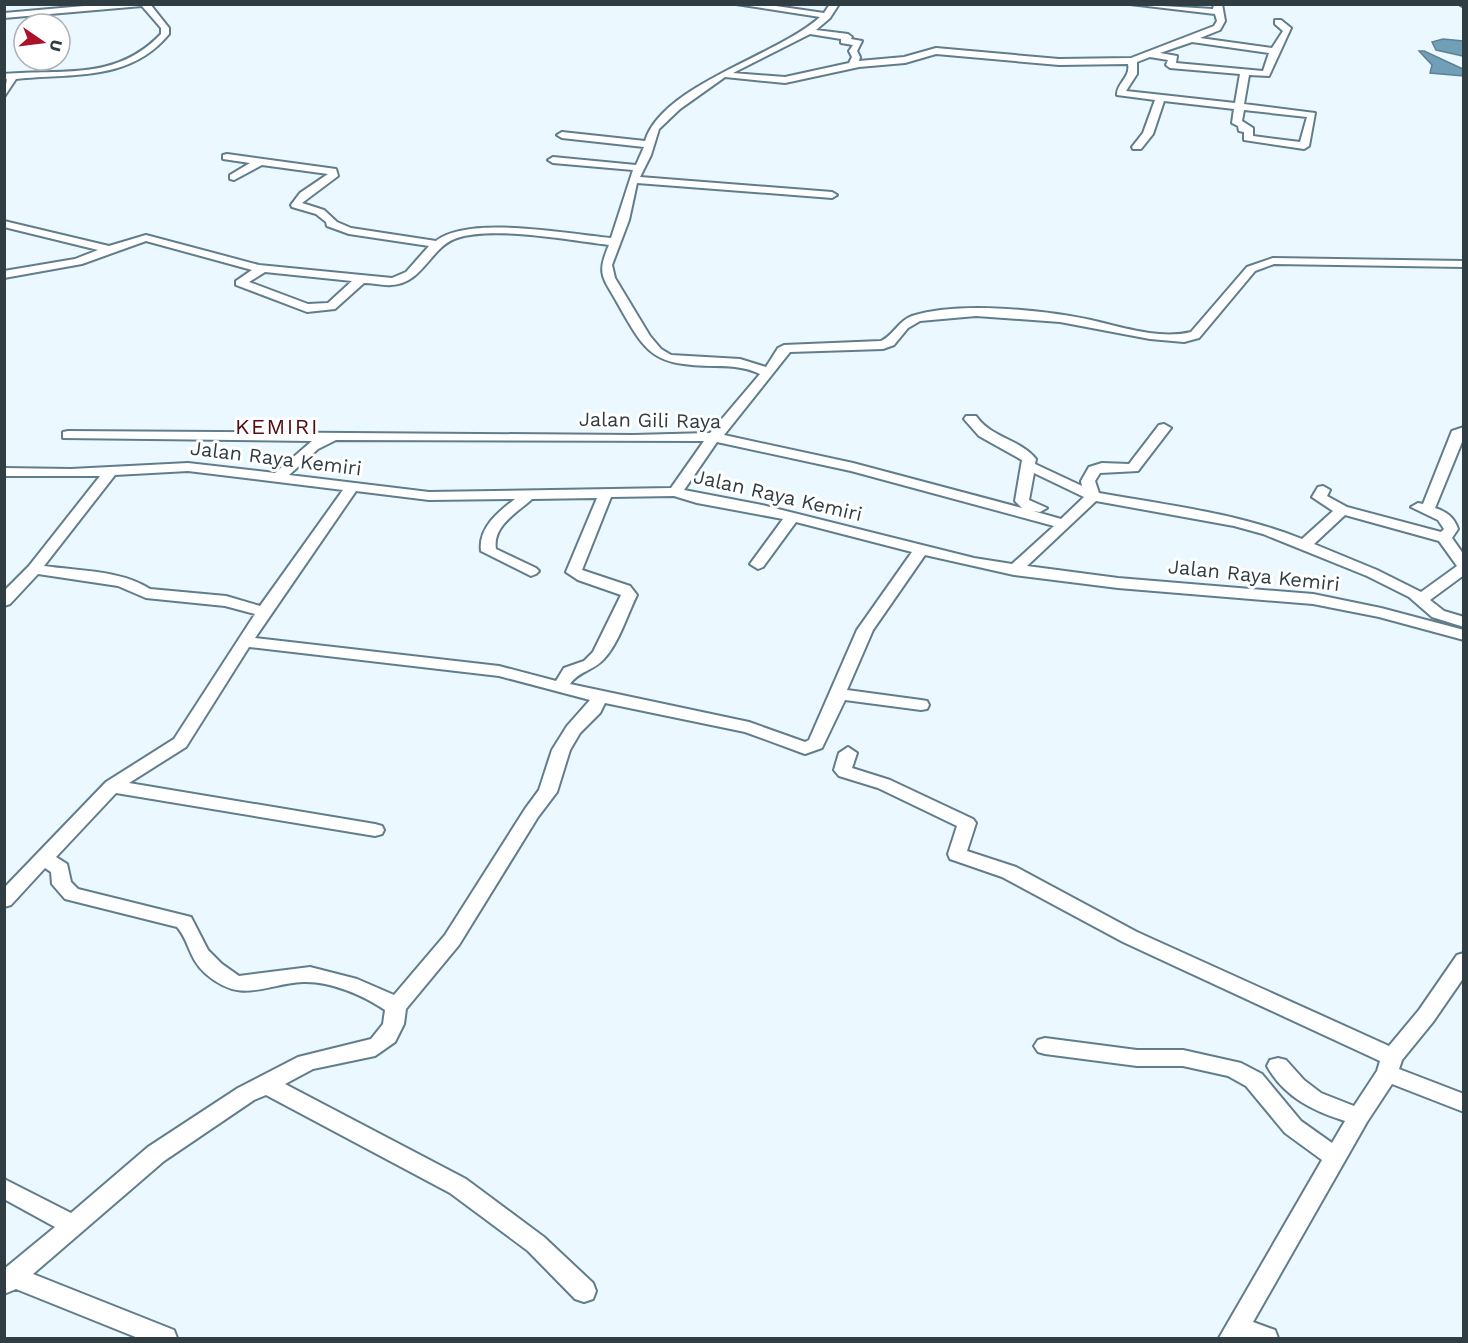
<svg xmlns="http://www.w3.org/2000/svg" width="1468" height="1343" viewBox="0 0 1468 1343" font-family="'Work Sans',sans-serif">
<rect width="100%" height="100%" fill="#ebf8ff"/>
<g fill="#719fb7" stroke="#5e8294" stroke-width="1.5">
<polygon points="1443,39 1463,41 1463,56 1436,50 1432,42"/>
<polygon points="1424,51 1463,69 1463,76 1430,73 1432,65 1419,51"/>
</g>
<g fill="none" stroke-linecap="round" stroke-linejoin="round">
<g stroke="#617d8c" stroke-width="4">
<g id="minor">
<path d="M107,4H150L169,28V34C130,82 72,73 16,79L4,97L7,79L4,80V74C64,69 116,81 161,34V28L142,6L4,18V13Z"/>
<path d="M736,4H762L824,13L830,4H839L830,18L816,30L848,34L852,37L851,39L862,41L857,51L860,57L859,61L904,57L936,48L1059,59L1131,58L1214,26L1217,21L1215,14L1130,4L1213,9L1214,4H1222L1225,21L1220,30L1200,38L1272,48L1283,31L1275,24V20H1281L1291,28L1269,76L1249,75L1244,104L1315,113L1309,146L1304,149L1244,140V132L1239,131L1238,126L1232,123L1234,109L1164,101L1153,134L1141,149H1133L1132,147L1143,133L1155,100L1117,95C1116,84 1131,77 1128,64L1059,65L936,54L905,63L859,67L785,83L725,77L680,109L659,129L651,155L640,177L832,192L837,195L832,198L637,183L629,220L612,265L615,278L650,336L661,349L671,355L740,359L766,367L778,348L784,345L881,341C894,335 898,321 912,316C959,301 1043,310 1091,320C1121,327 1160,340 1191,332L1247,267L1273,258L1464,261V267L1274,264L1255,271L1199,338L1184,342L1150,339L1060,322L976,316L920,321L908,328L894,345L883,349L790,352L724,435L853,463L1022,508L1015,501L1022,460L979,436L964,419L966,416H976C991,438 1020,439 1036,459L1035,464L1082,486L1081,481L1089,467L1102,463L1129,464L1159,425L1164,424L1171,428L1138,471L1100,473L1095,481L1099,493C1167,505 1237,513 1302,539L1333,511L1312,497L1318,487L1323,486L1330,490L1327,496L1347,507L1441,532L1444,529L1438,520L1411,507L1418,503L1423,504L1452,431L1464,427V437L1435,508C1447,512 1454,517 1458,529L1452,538L1464,555V575L1430,600L1444,611L1464,617V627L1432,617L1409,597L1367,576L1263,534L1234,526L1096,501L1027,566L1118,578L1313,594L1381,608L1464,630V640L1379,617L1313,604L1118,588L1014,575L925,555L873,630L847,690L921,700L927,701L929,705L927,709L921,710L845,700L822,748L805,754L745,732L605,703L600,713L580,733L570,750L557,792L538,817L459,945L406,1009L404,1024L395,1042L375,1056L313,1069L285,1084L466,1179L544,1237L593,1283L596,1291L593,1299L584,1302L575,1299L528,1251L450,1193L266,1095L254,1100L164,1161L33,1274L174,1330L177,1338H138L16,1289L4,1294V1269L55,1227L4,1199V1179L71,1213L148,1147L238,1088L298,1057L371,1039L383,1024L385,1010C363,995 330,981 303,982C264,984 242,1005 206,974C188,958 190,942 177,927L65,899L52,884L51,872L45,868L11,905L4,907V888L106,782L174,739L255,614L225,606L146,598L118,586L38,574L10,604L4,606V591L29,566L100,476H4V468L71,469L188,463L275,473L312,441L63,438V432L68,431L633,435L710,433L760,374C746,367 731,366 715,366C654,365 647,356 618,304C603,277 596,275 609,245C569,240 494,226 457,238C430,247 423,284 391,285C383,286 373,283 364,283L335,309L307,312L236,285V281L252,270L146,241L82,264L4,278V271L75,259L98,250L4,227V221L109,246L146,235L259,265L392,278L406,272L429,246L349,234L327,226L326,222L316,214L292,207L291,205L300,193L328,174L262,165L234,180L230,179V175L250,163L223,159V155L227,154L336,169L338,176L302,203L324,210L337,222L351,228L436,241C469,215 569,234 611,238L633,170L553,163L548,160L553,157L636,165L644,147L562,138L557,135L562,132L645,141C662,85 777,56 820,17ZM810,34L841,39V43L853,45L849,51L852,57L849,63L785,77L733,73ZM1192,42L1269,53L1263,71L1176,63L1177,56L1160,53ZM1150,57L1168,60L1166,65L1170,68L1240,74L1235,103L1126,91L1137,74V62ZM1244,110L1307,117L1300,142L1253,136V128L1242,121ZM265,272L352,281L328,303L308,304L249,282ZM336,440L704,441L671,488L429,492L289,475L318,449ZM717,442L851,471L1054,526L1012,564L974,558L762,505L684,490ZM188,471L343,490L260,606L226,596L150,589C121,570 78,571 44,566L115,475ZM1034,473L1084,497L1061,519L1033,511L1040,512L1047,508L1029,500ZM356,491L429,500L515,499C498,512 478,528 481,551L531,576L536,574L539,571L536,568L496,549C492,526 518,512 532,499L597,498L566,572L578,580L621,595L593,652L584,661L564,668L556,681L499,666L255,638ZM674,496L697,503L783,519L750,564L758,569L763,567L796,522L912,552L857,630L809,740L805,742L749,722L570,684C579,671 593,671 604,659C619,643 627,615 637,595L630,586L582,570L611,497ZM1345,515L1439,541L1457,566L1421,592L1377,570L1314,544ZM249,647L499,676L590,700L567,726L552,750L539,790L525,809L445,935L394,995L357,979L310,967L239,976L222,964L208,950L191,917L78,889L71,882L67,864L56,857L116,793L375,836L382,834L384,830L382,826L375,824L129,783L186,747Z"/>
<polygon points="1459,4 1464,4 1464,7"/>
<path d="M848,747L857,753L852,768L890,780L973,819L976,823L967,851L1016,867L1137,932L1389,1046L1419,1010L1457,955L1464,953V977L1433,1022L1402,1060L1399,1069L1464,1094V1112L1392,1084L1367,1122L1253,1322L1275,1330L1278,1338H1219L1322,1160L1285,1133L1246,1086L1228,1076L1183,1066H1137L1045,1054L1038,1052L1034,1046L1038,1040L1045,1038L1137,1050H1183L1241,1063L1262,1074L1301,1121L1332,1143L1345,1121C1313,1111 1284,1097 1267,1066L1270,1060L1278,1058L1286,1060L1304,1080L1321,1093L1354,1106L1377,1071L1380,1061L1123,942L1002,877L950,859L948,854L957,826L878,788L839,776L834,770L839,753Z"/>
</g>
</g>
<use href="#minor" fill="#fff" fill-rule="evenodd"/>
</g>
<g text-anchor="middle" stroke-width="6" stroke-linejoin="round" paint-order="stroke">
<g font-size="20" fill="#303d43" stroke="#fff">
<text transform="translate(650 420) rotate(1)" y="7">Jalan Gili Raya</text>
<text transform="translate(276 458) rotate(7)" y="7">Jalan Raya Kemiri</text>
<text transform="translate(778 495) rotate(13)" y="7">Jalan Raya Kemiri</text>
<text transform="translate(1254 575) rotate(6)" y="7">Jalan Raya Kemiri</text>
</g>
<g font-size="22" letter-spacing="1.5" fill="#530e14" stroke="#fff">
<text x="277" y="434">KEMIRI</text>
</g>
</g>
<rect width="1468" height="1343" fill="none" stroke="#303d43" stroke-width="12"/>
<g transform="translate(42 42) rotate(104)"><circle r="28" fill="#ffffff" stroke="#acb1b4" stroke-width="1.5"/>
<path d="M0-4.5L10 22L0 15L-10 22Z" fill="#a91229"/>
<text y="-9" font-size="16" font-weight="bold" text-anchor="middle" fill="#303d43">U</text>
</g>
</svg>
